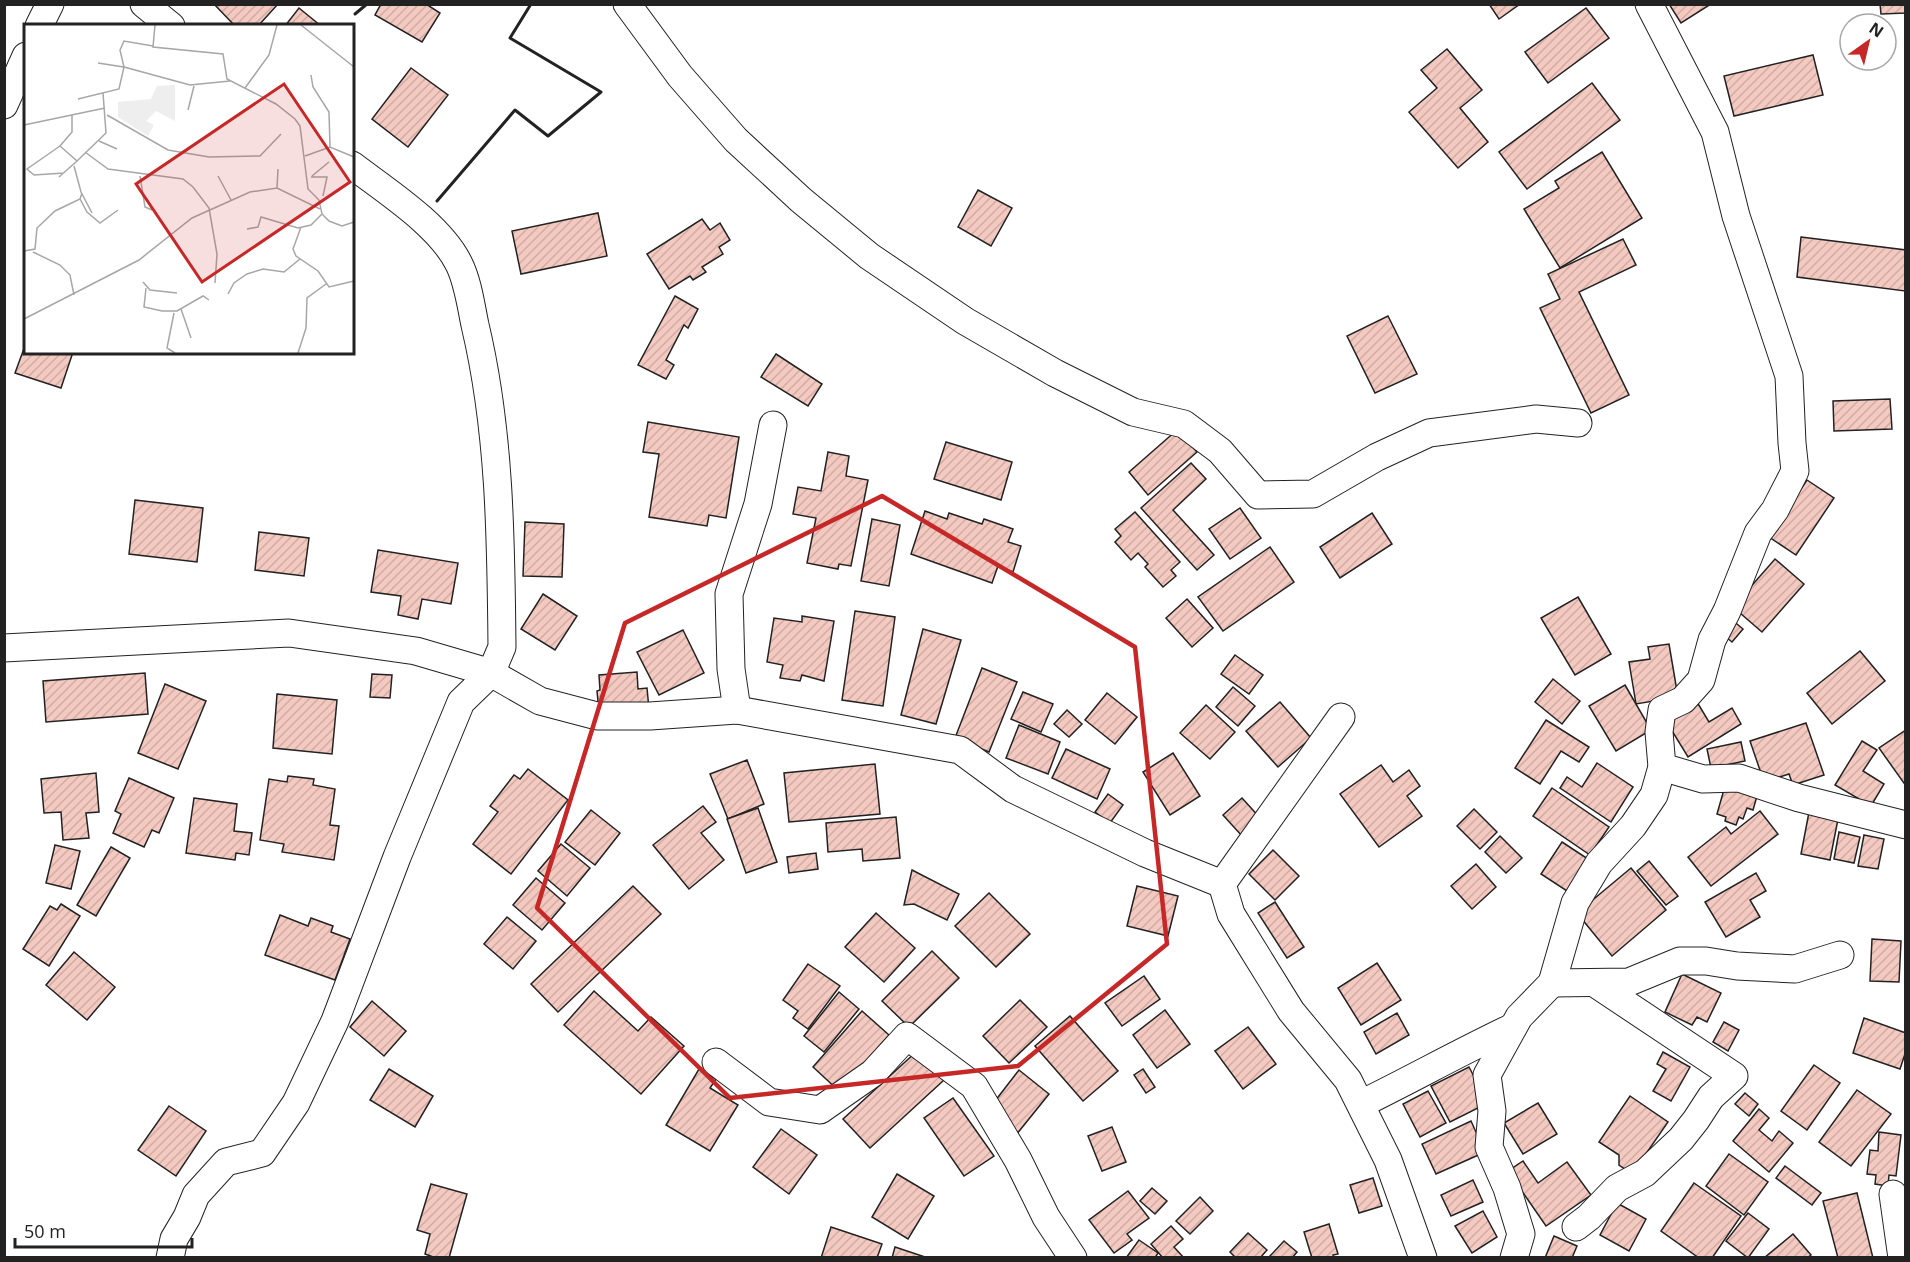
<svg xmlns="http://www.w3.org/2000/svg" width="1910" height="1262" viewBox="0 0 1910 1262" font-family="'Open Sans',sans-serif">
<defs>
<pattern id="building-hatch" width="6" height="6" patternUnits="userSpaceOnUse" patternTransform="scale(1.5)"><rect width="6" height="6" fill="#f3c9c0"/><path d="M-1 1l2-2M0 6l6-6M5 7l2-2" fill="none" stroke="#d0aca5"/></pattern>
</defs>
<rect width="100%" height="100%" fill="#fff"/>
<g fill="url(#building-hatch)" stroke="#222" stroke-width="1.5">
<polygon points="214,4 278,4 258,26 235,26"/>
<polygon points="381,4 426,4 440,13 422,42 375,15"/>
<polygon points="1489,4 1520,4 1499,19"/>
<polygon points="1669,4 1711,4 1681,23"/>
<polygon points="1880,4 1906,4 1906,13 1881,14"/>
<polygon points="299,8 321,26 285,26"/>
<polygon points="1586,8 1609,38 1548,83 1525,52"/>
<polygon points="1447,49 1482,90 1460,108 1488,142 1458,168 1409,112 1437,88 1421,70"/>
<polygon points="1813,55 1823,95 1734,116 1724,76"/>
<polygon points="411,68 448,95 408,147 372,119"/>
<polygon points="1592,83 1620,120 1527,189 1499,152"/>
<polygon points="1602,152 1642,218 1560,268 1524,209 1559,188 1555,181"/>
<polygon points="978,190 1012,208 991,246 958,227"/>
<polygon points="598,213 607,256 521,274 512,231"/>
<polygon points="702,219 710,230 720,223 730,240 719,247 723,254 702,267 706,272 693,280 690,276 669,289 647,254"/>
<polygon points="1801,237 1906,250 1905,291 1797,277"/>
<polygon points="1623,239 1636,265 1579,292 1629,395 1591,413 1540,308 1560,299 1548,274"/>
<polygon points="675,296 698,309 688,328 684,325 666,360 674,365 666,379 638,365"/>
<polygon points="1388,316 1417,374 1375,393 1347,336"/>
<polygon points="26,343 26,352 73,352 61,388 15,373"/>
<polygon points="776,354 822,384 808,406 761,377"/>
<polygon points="1890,399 1892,429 1834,431 1833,401"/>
<polygon points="648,422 739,437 726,518 709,515 707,526 649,517 659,454 643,452"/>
<polygon points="1177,430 1197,452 1148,495 1129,472"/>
<polygon points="946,442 1012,462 1001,500 934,479"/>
<polygon points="828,452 849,456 846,476 868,480 851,566 839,564 838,569 807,563 816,518 793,514 798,487 821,491"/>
<polygon points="1191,463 1206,479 1173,510 1214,555 1197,570 1141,508"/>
<polygon points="1807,480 1834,498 1796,555 1769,537"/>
<polygon points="135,500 203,508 197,562 129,554"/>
<polygon points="1240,508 1261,538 1230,559 1209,529"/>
<polygon points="925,511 947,519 949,513 982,524 984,519 1013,529 1008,542 1021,546 1013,572 998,566 992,583 911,554"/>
<polygon points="1135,512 1180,562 1171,570 1176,576 1163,587 1145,567 1148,564 1138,553 1131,560 1115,542 1121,536 1115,529"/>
<polygon points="1372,513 1392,544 1340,578 1320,547"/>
<polygon points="872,519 900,525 889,586 861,581"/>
<polygon points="525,522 564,524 562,577 523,576"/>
<polygon points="259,532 309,538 304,576 255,570"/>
<polygon points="1270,547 1294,582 1223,631 1198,597"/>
<polygon points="378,550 458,563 451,604 422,599 418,619 398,615 401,596 371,592"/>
<polygon points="1775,559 1804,584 1762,632 1733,607"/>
<polygon points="543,594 577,616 555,650 521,629"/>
<polygon points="1578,597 1611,654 1575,675 1541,618"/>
<polygon points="1187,599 1213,628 1192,647 1166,618"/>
<polygon points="855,611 895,617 883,706 842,700"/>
<polygon points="802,616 834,621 824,681 802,675 800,681 780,678 783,665 767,662 774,618 802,622"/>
<polygon points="1731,619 1743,629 1732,642 1720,632"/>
<polygon points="923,629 961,640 936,724 901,715"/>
<polygon points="683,630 704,673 659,695 637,652"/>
<polygon points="1669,644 1678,697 1636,704 1629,662 1650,659 1648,647"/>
<polygon points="1860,651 1885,681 1832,724 1807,693"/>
<polygon points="1235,655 1263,675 1249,694 1221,674"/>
<polygon points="982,668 1017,682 989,752 955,738"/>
<polygon points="637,672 638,689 647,688 649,709 599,712 597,691 600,690 599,675"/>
<polygon points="145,673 148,714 46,722 43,681"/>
<polygon points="372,674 392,675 390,698 370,697"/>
<polygon points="1553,679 1580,701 1562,724 1535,702"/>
<polygon points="165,684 206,701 178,769 138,753"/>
<polygon points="1625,685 1651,730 1616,751 1589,706"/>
<polygon points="1233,687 1255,706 1238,726 1216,707"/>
<polygon points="1023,692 1053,704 1041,732 1011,719"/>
<polygon points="1107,693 1137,717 1115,744 1085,720"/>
<polygon points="277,694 337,700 332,754 273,748"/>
<polygon points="1280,702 1311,738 1278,767 1246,731"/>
<polygon points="1697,702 1709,722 1732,708 1741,724 1688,757 1666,721"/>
<polygon points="1206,705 1235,732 1210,759 1180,733"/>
<polygon points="1067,710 1082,724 1069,737 1054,724"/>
<polygon points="1546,720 1589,747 1579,762 1561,751 1540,784 1515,768"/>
<polygon points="1806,723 1824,775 1793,785 1789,774 1764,782 1750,741"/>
<polygon points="1019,725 1060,742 1048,774 1006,758"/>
<polygon points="1906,730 1906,786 1879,748"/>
<polygon points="1862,741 1877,750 1863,771 1884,784 1871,806 1835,785"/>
<polygon points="1741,742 1745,761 1711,768 1707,749"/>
<polygon points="1066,749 1110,769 1097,799 1052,778"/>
<polygon points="1173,753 1200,796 1170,815 1143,772"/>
<polygon points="747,760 764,804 728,819 710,774"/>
<polygon points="1597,763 1633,787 1611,822 1560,788 1567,777 1582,787"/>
<polygon points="875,764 880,814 789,822 784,773"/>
<polygon points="1381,765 1393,782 1409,770 1420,786 1407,796 1422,816 1379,847 1340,794"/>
<polygon points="528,769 568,800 511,874 473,844 498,812 490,806 514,775 520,779"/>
<polygon points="96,773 99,812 86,813 89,838 63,840 61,812 44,813 41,779"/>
<polygon points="288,776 314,779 313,785 335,789 330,825 339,826 334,860 282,852 284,844 260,840 269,779 287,782"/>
<polygon points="129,778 174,798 159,833 152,830 144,847 113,833 121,814 115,811"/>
<polygon points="1727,779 1759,789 1753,810 1747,808 1743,819 1739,817 1736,825 1725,821 1726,817 1717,814"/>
<polygon points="1552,788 1609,827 1590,855 1533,816"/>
<polygon points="1108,794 1123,805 1110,823 1095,812"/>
<polygon points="194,798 237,804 234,831 252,833 249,855 236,853 235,860 186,853"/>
<polygon points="1242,798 1261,819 1242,836 1223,815"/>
<polygon points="703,806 716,822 701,833 724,860 689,889 653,845"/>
<polygon points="1810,807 1839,814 1830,860 1801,854"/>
<polygon points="758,808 777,862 746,873 727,819"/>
<polygon points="1474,809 1497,832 1480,849 1457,826"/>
<polygon points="591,810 620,833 595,865 565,842"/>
<polygon points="1760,811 1778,834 1711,886 1688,857 1726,827 1731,834"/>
<polygon points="896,817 900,858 863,861 862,849 828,852 826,823"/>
<polygon points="1839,832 1860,837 1854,863 1834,859"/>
<polygon points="1864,835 1884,839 1878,869 1858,866"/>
<polygon points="1500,836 1522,858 1506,873 1485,852"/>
<polygon points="1562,842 1588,859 1567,891 1541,874"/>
<polygon points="561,844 590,868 567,896 538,871"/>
<polygon points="55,845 80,851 71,889 46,883"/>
<polygon points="111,847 130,858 96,916 77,905"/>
<polygon points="1273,850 1299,876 1275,900 1249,874"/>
<polygon points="816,853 818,869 789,873 787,857"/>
<polygon points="1649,861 1678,896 1666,905 1637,871"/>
<polygon points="1476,864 1496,887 1472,909 1451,886"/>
<polygon points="1631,868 1666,910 1612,956 1577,913"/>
<polygon points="912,870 959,894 947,920 914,904 904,905"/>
<polygon points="1756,873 1766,891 1750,900 1760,917 1726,937 1705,902"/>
<polygon points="536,878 565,903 542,930 513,905"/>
<polygon points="633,886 661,914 558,1012 531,984"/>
<polygon points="1137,886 1178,896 1168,936 1127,926"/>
<polygon points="989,893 1030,934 996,967 955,926"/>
<polygon points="1275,902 1304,947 1287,958 1258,913"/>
<polygon points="61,904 80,916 49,966 23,949 50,906 57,910"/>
<polygon points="876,913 915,948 884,982 845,947"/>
<polygon points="280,915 308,926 311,918 333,926 331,932 350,939 335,980 265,955"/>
<polygon points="507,917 536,941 513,969 484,944"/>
<polygon points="1872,939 1901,941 1899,982 1870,981"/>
<polygon points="932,951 959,978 909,1027 882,1001"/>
<polygon points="74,952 115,987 87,1020 46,985"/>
<polygon points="1377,963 1401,1000 1361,1025 1338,988"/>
<polygon points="808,964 840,986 808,1029 793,1018 798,1011 783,1000"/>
<polygon points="1682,974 1721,993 1707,1022 1697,1017 1692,1025 1665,1012"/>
<polygon points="1144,976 1160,999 1122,1026 1105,1003"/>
<polygon points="594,991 638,1031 651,1017 684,1046 641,1094 564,1025"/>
<polygon points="839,992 859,1009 824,1052 804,1036"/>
<polygon points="1020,1000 1047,1027 1009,1063 983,1036"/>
<polygon points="372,1001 406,1031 384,1056 350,1027"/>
<polygon points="1165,1010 1190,1044 1157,1068 1133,1035"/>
<polygon points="862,1011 889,1035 839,1091 813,1067"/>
<polygon points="1397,1013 1409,1035 1376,1054 1364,1032"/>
<polygon points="1070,1016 1118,1071 1083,1101 1035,1046"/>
<polygon points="1864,1018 1906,1033 1906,1051 1900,1069 1853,1053"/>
<polygon points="1724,1022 1739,1030 1728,1051 1713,1042"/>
<polygon points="1248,1027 1276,1064 1243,1089 1215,1051"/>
<polygon points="917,1051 944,1080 870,1148 843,1119"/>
<polygon points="1663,1052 1690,1067 1671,1101 1653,1091 1666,1069 1657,1064"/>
<polygon points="1814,1065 1840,1083 1807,1130 1781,1111"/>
<polygon points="1469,1067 1488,1103 1450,1122 1431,1086"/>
<polygon points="389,1069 433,1096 415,1127 370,1100"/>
<polygon points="699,1069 716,1079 710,1088 738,1105 710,1151 666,1125"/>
<polygon points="1143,1069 1155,1087 1146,1093 1134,1075"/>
<polygon points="1019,1070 1049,1094 1012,1140 1001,1130 1010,1120 992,1105"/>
<polygon points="1857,1090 1891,1114 1851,1166 1819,1142"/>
<polygon points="1428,1091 1446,1123 1420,1137 1403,1104"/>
<polygon points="1745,1093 1758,1104 1749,1116 1735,1104"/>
<polygon points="1630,1096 1668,1122 1632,1174 1619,1165 1619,1155 1599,1142"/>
<polygon points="953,1098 994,1156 964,1176 924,1118"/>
<polygon points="1538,1103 1557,1134 1523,1154 1504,1123"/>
<polygon points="169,1106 206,1131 176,1176 138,1150"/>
<polygon points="1759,1109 1769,1118 1759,1130 1772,1141 1779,1131 1793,1143 1769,1172 1733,1141"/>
<polygon points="1471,1121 1485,1152 1436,1174 1422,1144"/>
<polygon points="1112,1127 1126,1162 1102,1171 1088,1136"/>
<polygon points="781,1129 817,1155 789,1194 753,1167"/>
<polygon points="1879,1132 1901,1135 1896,1176 1889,1175 1888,1186 1875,1184 1876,1175 1867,1174 1870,1150 1878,1151"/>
<polygon points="1729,1154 1768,1182 1744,1215 1706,1186"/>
<polygon points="1523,1161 1538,1183 1567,1162 1591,1195 1546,1226 1508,1171"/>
<polygon points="1785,1166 1821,1193 1812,1205 1776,1178"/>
<polygon points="897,1174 934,1196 908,1239 872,1217"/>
<polygon points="1373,1178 1382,1206 1359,1213 1350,1185"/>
<polygon points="1473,1180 1483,1202 1451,1216 1441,1195"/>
<polygon points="1694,1183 1741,1216 1712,1258 1699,1258 1661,1231"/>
<polygon points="431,1184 467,1194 449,1258 436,1258 425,1254 430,1234 417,1230"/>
<polygon points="1152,1188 1167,1201 1155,1214 1140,1201"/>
<polygon points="1128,1191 1149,1218 1127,1234 1132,1240 1114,1253 1089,1220"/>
<polygon points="1857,1193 1873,1258 1838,1258 1823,1201"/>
<polygon points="1200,1197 1213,1211 1190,1234 1176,1221"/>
<polygon points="1617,1203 1646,1219 1629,1251 1600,1235"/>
<polygon points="1483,1211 1497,1237 1472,1253 1455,1226"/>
<polygon points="1748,1213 1769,1229 1748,1258 1726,1241"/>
<polygon points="1329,1224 1338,1254 1333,1255 1334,1258 1312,1258 1304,1232"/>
<polygon points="1171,1226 1183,1239 1174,1247 1184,1258 1163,1258 1151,1244"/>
<polygon points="831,1227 882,1244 877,1258 821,1258"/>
<polygon points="1248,1233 1267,1250 1260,1258 1236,1258 1230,1252"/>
<polygon points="1793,1234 1811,1255 1807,1258 1764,1258"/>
<polygon points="1554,1236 1577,1246 1572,1258 1545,1258"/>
<polygon points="1139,1240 1158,1253 1155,1258 1126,1258"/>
<polygon points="1284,1241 1297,1252 1292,1258 1271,1258 1270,1256"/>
<polygon points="895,1247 928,1258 892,1258"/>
</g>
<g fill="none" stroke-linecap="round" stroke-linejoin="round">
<g stroke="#222" stroke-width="29">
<g id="minor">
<polyline points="144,4 171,26"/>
<polyline points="627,4 680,76 736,140 801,200 869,256 965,321 1055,373 1133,412 1184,424 1220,451 1258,495 1313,494 1377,457 1429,433 1536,419 1578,423"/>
<polyline points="39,26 50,4"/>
<polyline points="4,105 26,56"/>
<polyline points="4,648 289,633 416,651 491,673 540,701 597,716 650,716 737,710 960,750 1013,789 1145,853 1222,884 1231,914 1291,1011 1348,1080 1388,1160 1423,1258"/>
<polyline points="737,710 731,669 729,594 758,504 773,425"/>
<polyline points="1662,767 1703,779 1739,778 1799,798 1906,825"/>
<polyline points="1222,884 1341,717"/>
<polyline points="1552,983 1629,982 1680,961 1706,961 1737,966 1795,969 1840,955"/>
<polyline points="716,1062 769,1102 820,1110 873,1073 907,1036 974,1086 1018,1160 1046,1217 1073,1258"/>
<path d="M1361,1104C1412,1079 1462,1051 1513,1027"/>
<polyline points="1893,1194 1902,1258"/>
<polyline points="1576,1227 1589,1217 1617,1188 1645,1173 1681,1139 1696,1120 1711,1097 1734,1076 1596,984"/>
<path d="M170,1258L174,1239L187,1217L196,1195L226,1162L262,1153L296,1103L335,1021L397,857L461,702L491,673L502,647C501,539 500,430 475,325C471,306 468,282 459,264C440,225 386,191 352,165"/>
<polyline points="1514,1258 1521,1234 1507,1188 1489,1147 1492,1111 1487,1075 1519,1017 1552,983 1575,903 1599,863 1633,826 1654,795 1662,767 1659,732 1662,710 1683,700 1701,680 1712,640 1727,611 1758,533 1775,510 1795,471 1792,443 1789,376 1736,216 1715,132 1649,4"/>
</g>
</g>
<use href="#minor" stroke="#fff" stroke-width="27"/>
<g stroke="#222" stroke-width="3">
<polyline points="355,14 367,4"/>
<polyline points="437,201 515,110 548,136 601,92 510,38 531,4"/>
</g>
</g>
<path fill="none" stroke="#c62828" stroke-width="4.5" stroke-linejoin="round" d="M882,496L1135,647L1167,944L1018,1066L730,1098L537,908L625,623Z"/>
<g transform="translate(24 24)">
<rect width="330" height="330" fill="#fff"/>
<path d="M151,61V97L132,87L122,97L130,101L124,112L94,93V78L127,75L133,62Z" fill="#eee"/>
<path fill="none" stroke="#a7a7a7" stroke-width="1.5" d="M131,1L129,23L199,30L203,55L252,80L271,95L276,102L284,165L295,176L298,190L305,197L318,202L330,198M277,1L330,43M74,39L100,43L96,26L100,17L129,22M287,51L289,63L305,88L306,123M221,64L245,31L253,1M54,75L95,65L100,43L166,61L206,57M164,86L170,62M83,91L144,126L185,133L236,132L257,110M0,101L81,84M75,117L93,125M36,122L3,145L10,151L40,149M61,128L84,145L159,155L169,163L185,184L193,230L191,259M281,132L306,123L330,133M53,137L82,109L79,69M50,142L57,168L68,189M116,152L121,183L128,186M194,152L207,176M288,152L305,138M35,153L53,137L36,122L48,108V91M287,153H303L299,172M253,164L254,145M56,175L63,188L76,199L94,186M277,203L269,225L272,232L294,247L305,263L330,257M223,205L234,203L237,193L274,204L287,201L298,190M0,227L11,225L13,204L31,187L56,175L58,169M9,228L36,241L46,251L50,271M119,258L126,266L153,269M122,264L120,283L138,287H153L179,272L185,276M204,270L210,259L223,250L239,245L260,248L276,235M157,285L167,314M150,289L143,324L151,329M0,295L115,236L168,194L226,168L253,164L296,185M274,329L282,304L283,274L302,260"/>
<path fill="#c62828" fill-opacity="0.15" stroke="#c62828" stroke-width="3" d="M260,60L326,158L178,258L112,160Z"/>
<rect width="330" height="330" fill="none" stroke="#222" stroke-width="3"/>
</g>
<rect width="1910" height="1262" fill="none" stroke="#222222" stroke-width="12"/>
<g transform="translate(1868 42) rotate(34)"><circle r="28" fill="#ffffff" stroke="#a7a7a7" stroke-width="1.5"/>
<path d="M0-4.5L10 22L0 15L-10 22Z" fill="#c62828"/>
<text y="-9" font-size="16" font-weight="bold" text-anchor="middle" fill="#222222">N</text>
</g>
<path d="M15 1238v9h177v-9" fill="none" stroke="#222222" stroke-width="3"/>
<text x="24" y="1238" font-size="18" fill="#222222" stroke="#ffffff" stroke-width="4.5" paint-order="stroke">50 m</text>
</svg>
